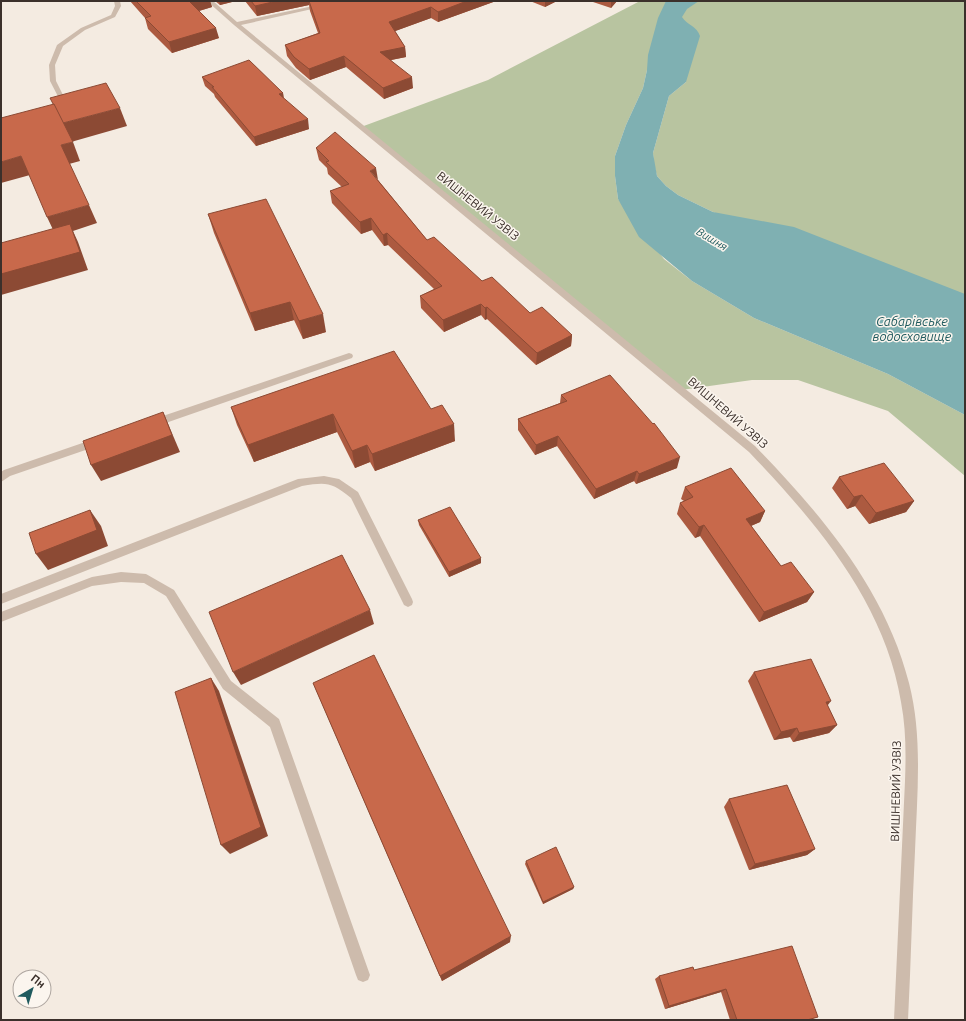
<svg xmlns="http://www.w3.org/2000/svg" width="966" height="1021" viewBox="0 0 966 1021" font-family="Ubuntu,sans-serif">
<rect width="100%" height="100%" fill="#f4ebe1"/>
<polygon fill="#b8c4a0" points="640,1 965,1 965,314 713,212 678,195 666,186 657,176 654,164 653,153 669,96 686,82 647,70 643,88 626,125 615,156 615,176 618,199 664,259 692,281 754,318 888,374 965,415 965,476 888,411 798,380 752,380 681,390 361,127 488,80"/>
<path fill="#7fb0b2" d="M666,1H699L687,9L682,17C687,25 697,26 700,36L686,82L669,96L653,153L657,176L666,186L678,195L713,212L794,227L965,294V415L888,374L754,318L692,281L639,237L618,199L615,176V156L626,125L643,88L647,70L648,55L658,18Z"/>
<g fill="none" stroke-linecap="round" stroke-linejoin="round">
<g fill="#cdbbac" fill-rule="evenodd">
<polygon points="114,1 120,1 121,6 115,17 85,30 63,46 55,65 56,81 69,107 64,108 50,81 49,65 57,45 81,28 111,15 115,6"/>
<polygon points="349,353 352,354 353,356 352,358 157,426 154,427 149,423 151,420"/>
<polygon points="97,438 100,439 102,442 100,445 10,476 1,482 1,472 4,470"/>
<path d="M324,476L339,479L358,492L412,599L413,602L412,605L408,607L404,605L351,498C331,482 327,482 302,486L1,604V594L298,479Z"/>
<polygon points="121,572 146,574 174,590 231,681 279,719 370,975 368,980 363,982 358,980 356,975 270,727 223,689 166,596 144,583 121,582 92,586 1,622 1,612 92,577"/>
</g>
<path fill="#cdbbac" fill-rule="evenodd" d="M207,1H213L237,22L337,1H348L241,25L755,446C821,514 885,589 909,683C923,737 917,795 915,851C912,907 911,964 908,1020H894L905,781C906,754 906,728 901,702C885,603 816,522 749,452L234,25Z"/>
</g>
<g fill="#ac5a40">
<polygon points="130,1 210,1 212,7 199,11 219,38 172,53 148,29 145,18"/>
<polygon points="215,1 236,1 220,5"/>
<polygon points="245,1 496,1 438,22 431,18 395,31 405,47 406,57 391,60 413,88 384,99 346,67 310,80 296,68 287,56 285,45 318,33 310,11 309,5 257,16"/>
<polygon points="530,1 557,1 545,7"/>
<polygon points="590,1 617,1 611,8"/>
<polygon points="202,77 283,93 284,99 309,129 256,146 215,97 214,94 205,86"/>
<polygon points="316,148 378,180 427,240 482,281 530,313 572,335 571,346 536,365 487,319 485,320 481,315 444,332 421,308 420,296 434,289 388,245 384,246 372,230 361,234 332,203 330,191 342,187 328,174 327,168 319,160"/>
<polygon points="208,214 326,332 303,339 294,320 255,331 214,233"/>
<polygon points="561,395 677,468 636,484 634,481 594,499 557,446 535,455 518,430 518,419 560,403"/>
<polygon points="231,407 431,409 455,441 375,471 370,462 355,468 337,432 254,462 237,425"/>
<polygon points="839,477 914,501 906,512 869,524 855,506 847,509 832,488"/>
<polygon points="685,487 765,511 760,522 751,526 781,566 814,592 807,602 759,622 700,536 695,538 677,514 680,503 684,501 681,499"/>
<polygon points="418,520 481,563 449,577 419,525"/>
<polygon points="754,672 827,705 837,725 829,733 793,742 790,737 774,740 748,681"/>
<polygon points="313,683 510,942 442,981"/>
<polygon points="729,799 815,849 807,855 749,870 724,807"/>
<polygon points="526,861 574,887 573,889 543,904 525,864"/>
<polygon points="694,970 818,1017 808,1020 730,1020 721,992 665,1009 655,979 659,976"/>
</g>
<g fill="#8c4a34">
<polygon points="194,1 210,1 212,7 192,13 190,2"/>
<polygon points="219,1 236,1 220,5"/>
<polygon points="277,1 309,1 309,5 257,16 255,6"/>
<polygon points="467,1 496,1 438,22 438,12"/>
<polygon points="545,1 557,1 545,7"/>
<polygon points="611,1 617,1 611,8"/>
<polygon points="431,7 431,18 390,33 389,22"/>
<polygon points="216,28 219,38 172,53 169,42"/>
<polygon points="405,47 406,57 381,62 380,52"/>
<polygon points="344,56 346,67 310,80 309,69"/>
<polygon points="412,77 413,88 384,99 383,88"/>
<polygon points="283,93 284,102 279,94"/>
<polygon points="120,108 127,126 71,142 63,123"/>
<polygon points="308,119 309,129 256,146 254,137"/>
<polygon points="73,142 80,161 69,164 61,145"/>
<polygon points="21,156 30,175 1,183 1,162"/>
<polygon points="376,168 378,180 370,171"/>
<polygon points="89,205 97,223 73,231 78,242 88,270 1,295 1,274 56,236 47,217"/>
<polygon points="371,218 372,230 361,234 360,222"/>
<polygon points="387,233 388,245 384,246 383,235"/>
<polygon points="290,302 294,320 255,331 250,313"/>
<polygon points="481,304 481,315 444,332 443,320"/>
<polygon points="487,307 487,319 485,320 485,308"/>
<polygon points="323,314 326,332 303,339 299,321"/>
<polygon points="572,335 571,346 536,365 537,353"/>
<polygon points="163,412 180,452 101,481 91,465"/>
<polygon points="333,414 337,432 254,462 248,445"/>
<polygon points="454,424 455,441 375,471 372,454"/>
<polygon points="558,436 557,446 535,455 536,445"/>
<polygon points="367,445 370,462 355,468 352,451"/>
<polygon points="680,457 677,468 636,484 639,474"/>
<polygon points="637,471 634,481 594,499 596,489"/>
<polygon points="862,495 855,506 847,509 854,497"/>
<polygon points="914,501 906,512 869,524 876,513"/>
<polygon points="90,510 101,526 108,546 48,570 36,554"/>
<polygon points="765,511 760,522 741,530 746,519"/>
<polygon points="704,525 700,536 695,538 699,527"/>
<polygon points="481,558 481,563 449,577 449,572"/>
<polygon points="814,592 807,602 759,622 764,612"/>
<polygon points="370,610 374,624 241,685 233,672"/>
<polygon points="211,678 219,691 268,836 230,854 221,845"/>
<polygon points="831,701 824,710 826,702"/>
<polygon points="837,725 829,733 793,742 799,733"/>
<polygon points="797,728 790,737 774,740 781,732"/>
<polygon points="815,849 807,855 749,870 755,864"/>
<polygon points="574,887 573,889 543,904 543,902"/>
<polygon points="511,936 510,942 442,981 440,976"/>
<polygon points="726,989 721,992 665,1009 669,1006"/>
</g>
<g fill="#c8694b" stroke="#8c4a34">
<polygon points="136,1 194,1 190,2 216,28 169,42 145,18 151,16"/>
<polygon points="251,1 277,1 255,6"/>
<polygon points="309,1 467,1 438,12 431,7 389,22 405,47 380,52 412,77 383,88 344,56 309,69 294,57 285,45 320,33"/>
<polygon points="249,60 283,93 279,94 308,119 254,137 212,87 214,87 202,77"/>
<polygon points="106,83 120,108 63,123 50,98"/>
<polygon points="54,104 73,142 61,145 89,205 47,217 21,156 1,162 1,118"/>
<polygon points="335,132 376,168 370,171 427,240 434,237 482,281 492,277 530,313 542,307 572,335 537,353 487,307 485,308 481,304 443,320 420,296 442,286 387,233 383,235 371,218 360,222 330,191 349,184 326,162 329,161 316,148"/>
<polygon points="266,199 323,314 299,321 290,302 250,313 208,214"/>
<polygon points="70,224 80,252 1,274 1,243"/>
<polygon points="394,351 431,409 442,405 454,424 372,454 367,445 352,451 333,414 248,445 231,407"/>
<polygon points="610,375 653,424 654,423 680,457 639,474 637,471 596,489 558,436 536,445 518,419 567,401 561,395"/>
<polygon points="163,412 172,435 91,465 83,441"/>
<polygon points="884,463 914,501 876,513 862,495 854,497 839,477"/>
<polygon points="731,468 765,511 746,519 781,566 791,562 814,592 764,612 704,525 699,527 680,503 693,497 685,487"/>
<polygon points="450,507 481,558 449,572 418,520"/>
<polygon points="90,510 97,530 36,554 29,533"/>
<polygon points="342,555 370,610 233,672 209,612"/>
<polygon points="374,655 511,936 440,976 313,683"/>
<polygon points="811,659 831,701 826,702 837,725 799,733 797,728 781,732 754,672"/>
<polygon points="211,678 261,827 221,845 175,692"/>
<polygon points="787,785 815,849 755,864 729,799"/>
<polygon points="556,847 574,887 543,902 526,861"/>
<polygon points="792,946 818,1017 807,1020 737,1020 726,989 669,1006 659,976 693,967 694,970"/>
</g>
<g text-anchor="middle" stroke-width="3" stroke-linejoin="round" paint-order="stroke">
<g font-size="11" font-style="italic" fill="#1f5a5e" stroke="#fbf5ee">
<text transform="translate(712 239) rotate(31)" y="4">Вишня</text>
</g>
<g font-size="12" fill="#3b302b" stroke="#fbf5ee">
<text transform="translate(478 206) rotate(39)" y="4">ВИШНЕВИЙ УЗВІЗ</text>
<text transform="translate(728 413) rotate(41)" y="4">ВИШНЕВИЙ УЗВІЗ</text>
<text transform="translate(896 791) rotate(-89)" y="4">ВИШНЕВИЙ УЗВІЗ</text>
</g>
<g font-size="13" font-style="italic" fill="#1f5a5e" stroke="#fbf5ee">
<text x="912" y="326">Сабарівське<tspan x="912" dy="15">водосховище</tspan></text>
</g>
</g>
<rect width="966" height="1021" fill="none" stroke="#3b302b" stroke-width="4"/>
<g transform="translate(32 989) rotate(38)"><circle r="19" fill="#fbf5ee" stroke="#aea6a0"/>
<path d="M0-3L7 15L0 10L-7 15Z" fill="#1f5a5e"/>
<text y="-6" font-size="11" font-weight="bold" text-anchor="middle" fill="#3b302b">Пн</text>
</g>
</svg>
